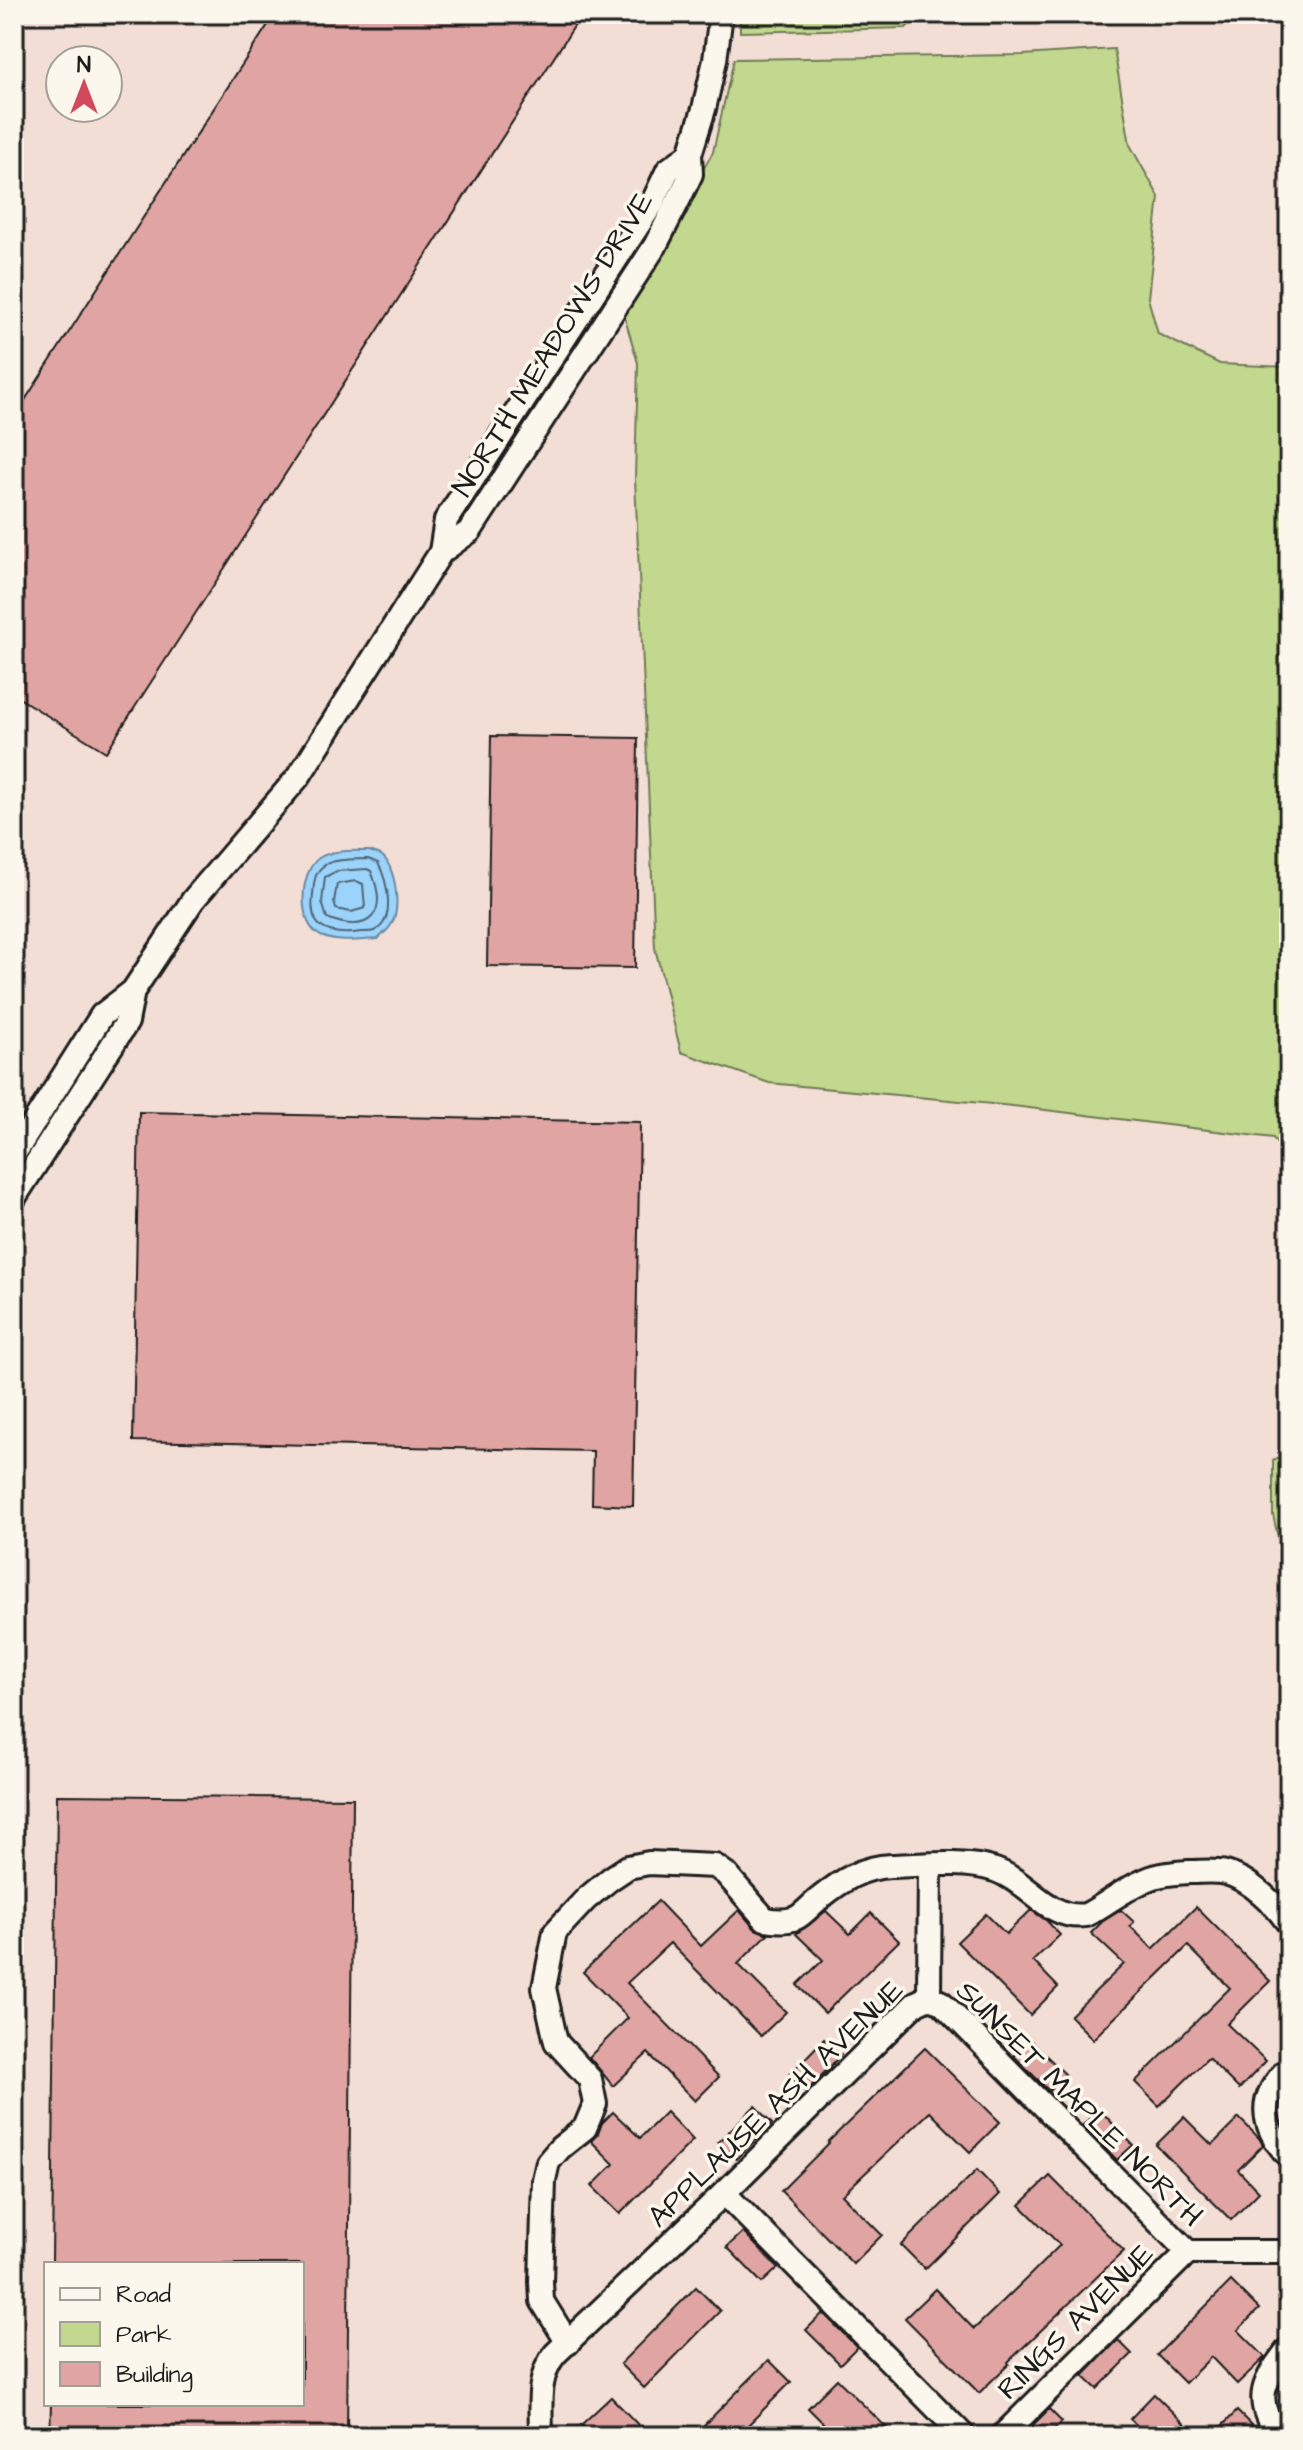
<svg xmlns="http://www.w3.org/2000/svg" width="1303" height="2450" viewBox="0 0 1303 2450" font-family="'Architects Daughter',sans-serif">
<rect width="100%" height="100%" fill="#f3ded6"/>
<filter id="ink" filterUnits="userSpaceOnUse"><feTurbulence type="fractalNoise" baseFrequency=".0125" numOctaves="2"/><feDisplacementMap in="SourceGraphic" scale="16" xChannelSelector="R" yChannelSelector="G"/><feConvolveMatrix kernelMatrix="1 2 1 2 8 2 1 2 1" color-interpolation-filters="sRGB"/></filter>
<g filter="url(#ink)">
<g fill="#c2d88e" stroke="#6f7a55" stroke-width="2">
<polygon points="740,14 919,14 906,28 740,32"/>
<polygon points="1114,49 1130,145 1159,197 1148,298 1158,334 1220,364 1289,367 1289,1161 1273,1138 1013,1106 769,1083 681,1052 655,948 635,479 638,363 623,312 713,152 734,59 1022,55"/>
<polygon points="1289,1454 1289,1586 1273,1515 1273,1460"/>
</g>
<path fill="#9cd3fb" stroke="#698aa2" stroke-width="2" d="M369,851C376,853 382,854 386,860C396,875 401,910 391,925C388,930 382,935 378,939C359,940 340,944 321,936C297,925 299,872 319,858C333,849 353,851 369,851Z"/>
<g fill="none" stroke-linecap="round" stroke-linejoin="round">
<g stroke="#4f6575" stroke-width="2">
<path d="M368,859L378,863C387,880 397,921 374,931C372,932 363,932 361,932C348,934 324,935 316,921C310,909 313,897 314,884C317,856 345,860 368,859Z"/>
<path d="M367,869L371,871C389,914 370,935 327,918L322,902L325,877L337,871Z"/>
<polygon points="356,881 363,884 365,908 351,912 336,909 334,902 337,884"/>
</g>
</g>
<g fill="#e0a5a3" stroke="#1c1c1c" stroke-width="2">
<polygon points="275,14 582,14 106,752 14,695 14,417"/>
<polygon points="491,736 638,738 635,968 487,966"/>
<polygon points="139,1112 640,1122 633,1506 592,1504 593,1451 133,1441"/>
<polygon points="57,1795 353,1798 347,2436 50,2436 51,2404 302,2404 302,2264 52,2264"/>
<polygon points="658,1901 701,1946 739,1910 755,1929 768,1934 738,1964 786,2012 761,2036 670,1943 627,1983 719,2077 695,2101 648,2053 613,2086 589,2057 628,2018 583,1972"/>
<polygon points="1196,1907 1270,1981 1227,2024 1266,2061 1239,2089 1208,2058 1159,2106 1135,2082 1230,1988 1188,1946 1093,2039 1070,2016 1124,1964 1091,1933 1102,1922 1121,1910 1134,1922 1130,1926 1153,1949"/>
<polygon points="1031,1910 1047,1921 1060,1935 1033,1961 1058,1987 1030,2015 957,1942 986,1914 1006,1934"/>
<polygon points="826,1911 850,1934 871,1913 899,1941 825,2013 797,1985 823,1960 796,1934"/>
<polygon points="824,2039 841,2055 806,2092 789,2075"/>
<polygon points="1030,2040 1065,2074 1049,2091 1014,2056"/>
<polygon points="925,2048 1000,2122 970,2152 930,2112 842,2195 882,2235 853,2264 781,2191 829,2143 828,2142"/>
<polygon points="755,2106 772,2124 736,2159 718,2142"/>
<polygon points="1099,2109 1133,2145 1117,2160 1083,2125"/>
<polygon points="613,2112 640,2138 666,2112 693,2140 620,2214 592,2186 614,2164 591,2141 598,2134 602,2123"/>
<polygon points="1184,2117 1212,2145 1239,2118 1259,2138 1263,2145 1238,2170 1259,2192 1231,2220 1156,2145"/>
<polygon points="977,2170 1000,2194 925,2269 901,2245"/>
<polygon points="1050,2176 1124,2251 1008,2362 1009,2364 979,2393 905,2318 935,2289 974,2329 1027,2278 1060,2245 1020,2205"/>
<polygon points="743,2232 778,2268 762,2283 727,2247"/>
<polygon points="1231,2281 1259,2309 1238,2330 1265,2357 1237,2384 1211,2357 1185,2383 1157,2355"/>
<polygon points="696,2287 720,2311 644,2388 620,2364"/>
<polygon points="823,2313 857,2347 840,2364 806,2330"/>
<polygon points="1118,2340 1132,2354 1097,2389 1083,2376"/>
<polygon points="769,2360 791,2382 737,2436 693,2436"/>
<polygon points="837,2379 895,2436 836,2436 808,2408"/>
<polygon points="1154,2394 1197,2436 1148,2436 1130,2419"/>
<polygon points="611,2397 649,2436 592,2436 581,2425"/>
<polygon points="1049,2409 1062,2422 1048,2436 1022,2436"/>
<polygon points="1237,2411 1262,2436 1212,2436"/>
</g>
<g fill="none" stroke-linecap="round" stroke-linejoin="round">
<g stroke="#1c1c1c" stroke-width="28">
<g id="minor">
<polyline points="441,552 446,520 652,204 668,170 690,154"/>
<polyline points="14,1154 102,1015 133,991 193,900 299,776 441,552 470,531 655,246 677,203 691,174 690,154 704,109 715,60 721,14"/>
<polyline points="14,1198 127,1022 133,991"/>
<polyline points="929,1997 942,2003 1188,2252"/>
<polyline points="929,1997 930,1865"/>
<path d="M1289,2068C1256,2098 1261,2126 1289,2157"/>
<polyline points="724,2193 964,2436"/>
<path d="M568,2343L542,2301L541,2282L544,2180L548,2162L560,2148L585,2128L595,2104L590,2079L556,2042L544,1988L555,1932L586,1899L610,1879L628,1867L649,1863L715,1866L726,1874L765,1919C776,1921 786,1922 796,1918C804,1914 812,1904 820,1898C841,1881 862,1867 891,1866C921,1865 966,1860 995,1870C1028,1881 1049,1921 1086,1915C1107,1904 1124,1889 1146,1880C1159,1874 1174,1873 1189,1872C1201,1872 1214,1870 1226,1873C1251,1880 1275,1904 1289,1924"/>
<path d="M541,2436C541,2407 536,2378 555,2354L724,2193L916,2003L929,1997"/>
<polyline points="1002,2436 1188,2252 1289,2252"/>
<path d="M1279,2436C1251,2400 1264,2380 1289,2348"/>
</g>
</g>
<use href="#minor" stroke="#fbf7ec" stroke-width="22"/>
</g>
</g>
<g text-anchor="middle" stroke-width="7" stroke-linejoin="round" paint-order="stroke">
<g font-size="30" fill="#1c1c1c" stroke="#fbf7ec">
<text transform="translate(552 344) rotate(-58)" y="10">NORTH MEADOWS DRIVE</text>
<text transform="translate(775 2103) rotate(-44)" y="10">APPLAUSE ASH AVENUE</text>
<text transform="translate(1080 2103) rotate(45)" y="10">SUNSET MAPLE NORTH</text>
<text transform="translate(1075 2321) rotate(-45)" y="10">RINGS AVENUE</text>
</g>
</g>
<rect width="1303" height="2450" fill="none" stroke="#fbf7ec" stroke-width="48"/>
<rect x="24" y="24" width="1255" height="2402" fill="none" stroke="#1c1c1c" stroke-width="3" filter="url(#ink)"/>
<rect x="44" y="2262" width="260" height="144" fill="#fbf7ec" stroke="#a29f99" stroke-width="2"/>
<rect x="60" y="2288" width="40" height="12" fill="#fbf7ec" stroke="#a29f99" stroke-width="2"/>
<text x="116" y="2302" font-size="24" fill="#1c1c1c">Road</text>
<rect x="60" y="2322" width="40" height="24" fill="#c2d88e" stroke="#a29f99" stroke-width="2"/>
<text x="116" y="2342" font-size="24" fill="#1c1c1c">Park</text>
<rect x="60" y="2362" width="40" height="24" fill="#e0a5a3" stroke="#a29f99" stroke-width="2"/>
<text x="116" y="2382" font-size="24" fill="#1c1c1c">Building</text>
<g transform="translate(84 84)"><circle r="38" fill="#fbf7ec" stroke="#a29f99" stroke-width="2"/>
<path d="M0-6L14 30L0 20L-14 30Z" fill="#d1495b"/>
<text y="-12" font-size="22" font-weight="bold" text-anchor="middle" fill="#1c1c1c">N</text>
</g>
</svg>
